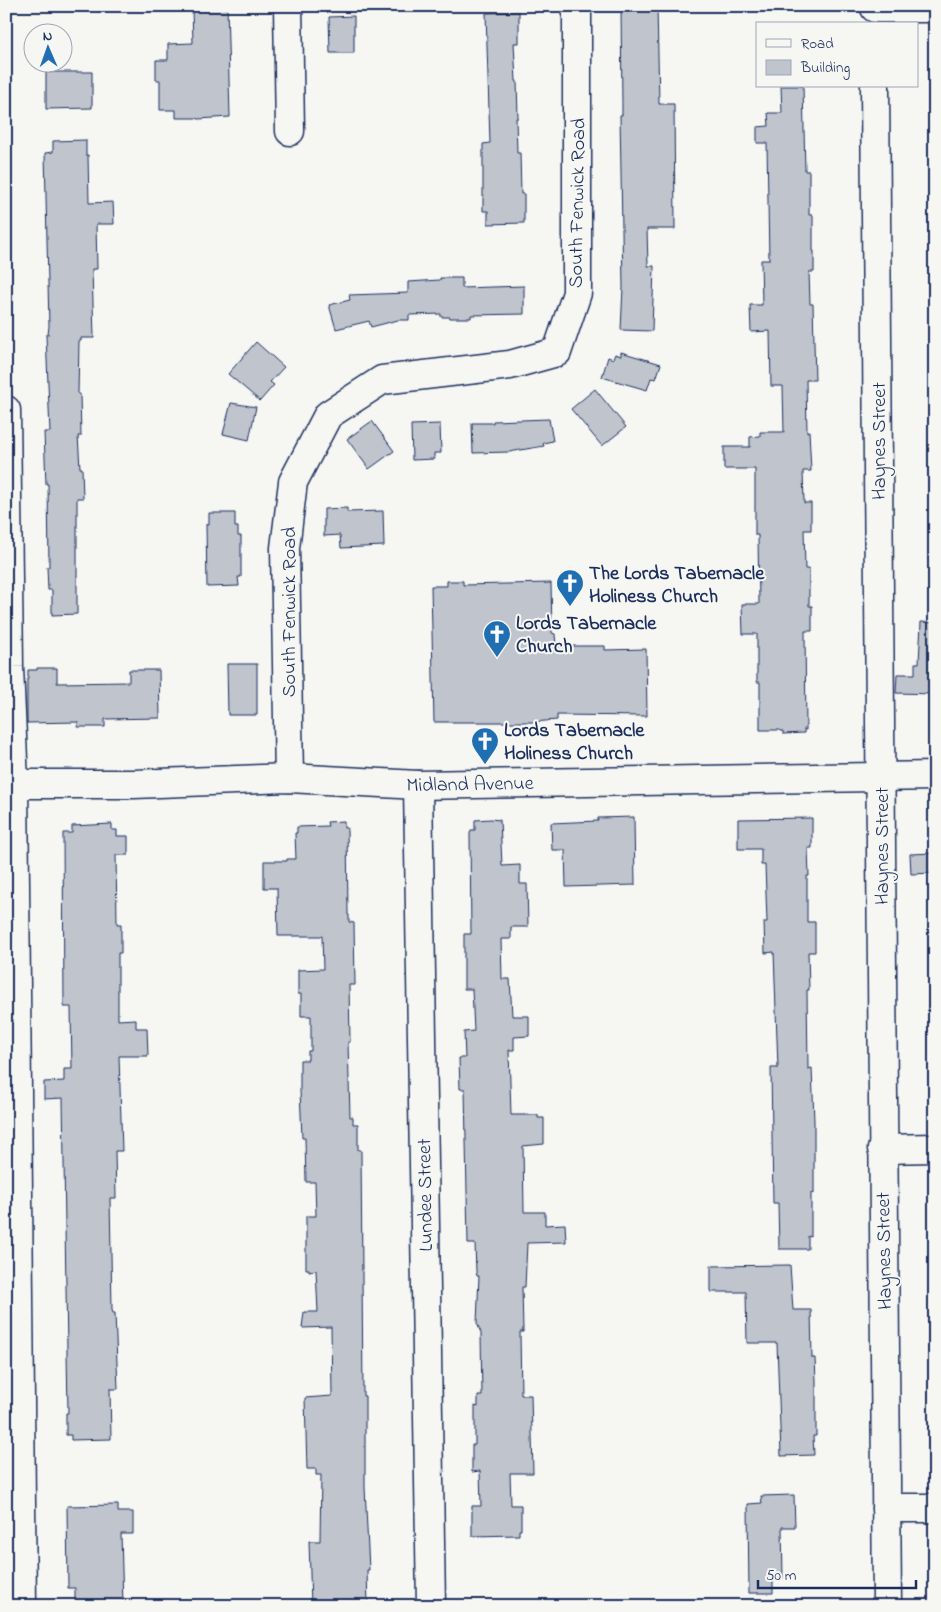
<svg xmlns="http://www.w3.org/2000/svg" width="941" height="1612" viewBox="0 0 941 1612" font-family="'Indie Flower',sans-serif">
<rect width="100%" height="100%" fill="#f6f6f2"/>
<filter id="ink" filterUnits="userSpaceOnUse"><feTurbulence type="fractalNoise" baseFrequency=".02" numOctaves="2"/><feDisplacementMap in="SourceGraphic" scale="10" xChannelSelector="R" yChannelSelector="G"/><feConvolveMatrix kernelMatrix="1 2 1 2 8 2 1 2 1" color-interpolation-filters="sRGB"/></filter>
<g filter="url(#ink)">
<g fill="#c0c4cd" stroke="#1b2f5e">
<polygon points="197,6 227,6 230,117 198,119 197,118 176,118 176,110 160,110 160,80 156,80 156,60 168,60 168,44 193,43 192,9 197,9"/>
<polygon points="621,6 657,6 659,104 674,104 675,229 647,229 648,266 654,266 652,331 621,330 623,287 620,115 622,115 622,105"/>
<polygon points="519,12 519,43 514,43 516,81 517,81 518,118 516,118 517,153 520,153 521,194 524,194 524,223 488,224 488,211 483,211 483,144 490,143 486,13"/>
<polygon points="354,16 354,53 330,53 329,17"/>
<polygon points="46,72 92,72 92,108 46,109"/>
<polygon points="781,86 803,86 805,171 809,171 809,215 813,215 813,251 814,251 814,272 809,272 810,304 813,304 815,380 806,380 807,432 809,431 811,471 803,471 804,503 811,503 811,530 804,530 805,569 809,569 809,606 812,606 812,631 805,631 805,633 806,730 804,729 804,733 783,734 783,731 780,731 780,730 760,730 760,682 757,682 757,634 743,634 742,604 759,604 758,535 755,535 755,469 724,469 724,447 750,447 750,437 760,436 760,432 784,432 783,386 771,386 770,331 751,332 750,305 762,305 761,260 769,260 767,143 757,143 757,127 769,126 768,113 782,113"/>
<polygon points="86,140 86,155 88,155 89,203 113,202 114,224 96,224 97,269 92,269 94,338 81,338 81,341 79,341 78,394 80,394 81,436 78,436 80,468 82,468 83,498 77,498 77,614 52,615 52,590 48,590 47,567 49,567 48,484 46,484 44,432 50,432 46,335 48,335 49,326 45,153 53,152 53,141"/>
<polygon points="440,278 462,278 462,288 524,286 524,314 471,315 471,318 450,318 450,317 441,317 441,314 409,315 409,320 398,320 371,327 369,321 336,329 329,305 350,300 349,295 408,293 408,282 440,280"/>
<polygon points="256,342 284,367 270,382 274,385 260,401 228,374"/>
<polygon points="621,352 661,364 656,379 651,378 647,390 602,377 608,357 613,359 615,354 621,356"/>
<polygon points="595,389 626,427 602,446 571,409"/>
<polygon points="231,403 256,407 249,440 223,434"/>
<polygon points="549,419 553,441 543,443 544,446 509,452 473,453 472,423 493,423 493,421"/>
<polygon points="372,421 394,451 369,469 347,439"/>
<polygon points="440,424 441,453 434,453 434,459 412,460 411,425"/>
<polygon points="347,508 347,512 383,511 384,546 341,548 340,535 324,536 324,509"/>
<polygon points="209,513 235,513 235,527 238,527 238,536 241,536 241,577 238,577 239,586 207,587 206,524 209,524"/>
<polygon points="447,581 463,581 463,585 551,583 552,633 555,634 556,646 605,646 605,650 646,649 647,716 557,715 557,720 533,722 434,722 431,586 447,586"/>
<polygon points="921,622 935,623 935,694 896,693 897,674 915,674 915,663 919,663"/>
<polygon points="227,664 257,664 257,715 228,715"/>
<polygon points="37,668 57,668 57,683 129,682 129,670 159,670 160,718 105,719 105,727 78,727 78,722 27,723 27,679 28,679 28,670 37,670"/>
<polygon points="634,817 635,885 566,887 565,850 552,850 551,823 598,821 598,818"/>
<polygon points="812,818 812,848 808,848 809,876 807,876 807,922 815,922 815,952 808,952 809,990 807,990 808,1069 812,1068 814,1121 814,1194 811,1193 811,1237 808,1236 808,1249 779,1249 778,1203 773,1203 771,1068 778,1068 774,952 765,953 764,922 767,922 765,865 761,865 761,849 738,849 738,819"/>
<polygon points="491,819 500,820 502,866 520,865 520,884 527,884 528,927 511,927 511,939 501,939 502,979 510,979 512,1016 529,1016 529,1036 514,1037 514,1050 509,1050 511,1115 538,1115 538,1118 544,1118 544,1144 523,1146 524,1212 545,1212 545,1225 565,1224 566,1242 527,1243 525,1287 522,1287 523,1332 520,1332 521,1395 531,1395 533,1473 510,1473 511,1505 521,1505 521,1530 519,1530 519,1535 472,1536 472,1506 481,1506 480,1471 472,1472 472,1445 475,1445 475,1406 478,1407 478,1396 482,1396 481,1333 477,1323 479,1276 477,1276 476,1271 475,1244 468,1244 465,1089 460,1089 459,1058 465,1058 464,1032 474,1031 472,989 464,989 464,934 471,934 470,834 471,830 475,830 475,820"/>
<polygon points="344,821 344,828 347,828 348,915 349,915 349,922 354,923 355,985 349,985 350,1042 348,1042 350,1117 353,1117 353,1124 358,1124 358,1150 361,1150 363,1396 365,1396 365,1487 369,1570 367,1570 368,1606 311,1606 309,1541 320,1541 321,1475 316,1475 316,1469 307,1469 305,1398 332,1396 331,1327 302,1328 304,1312 318,1312 316,1270 309,1271 309,1269 306,1269 306,1216 316,1216 315,1182 306,1182 305,1138 302,1138 300,1090 300,1060 308,1060 308,1051 311,1051 311,1016 301,1016 301,994 298,994 298,970 323,969 322,936 278,936 277,888 264,888 264,861 287,861 287,859 296,859 295,833 297,833 297,827 328,826 327,822"/>
<polygon points="112,824 112,830 117,830 117,836 128,836 128,855 116,855 117,924 121,924 121,953 118,953 118,1020 136,1019 136,1028 147,1028 148,1056 119,1056 122,1151 115,1151 116,1198 110,1198 112,1310 113,1313 115,1313 118,1389 110,1389 111,1439 71,1440 71,1435 66,1435 66,1413 68,1413 63,1098 44,1099 44,1082 64,1081 64,1069 72,1069 71,1007 64,1007 63,833 72,833 72,826"/>
<polygon points="935,853 935,873 911,874 910,854"/>
<polygon points="790,1265 793,1310 811,1310 812,1358 815,1358 816,1381 816,1436 813,1436 814,1455 781,1456 777,1343 747,1343 746,1292 711,1292 711,1266"/>
<polygon points="794,1495 795,1527 782,1527 783,1578 773,1578 773,1593 749,1593 748,1504 762,1503 761,1496"/>
<polygon points="118,1505 118,1512 133,1512 133,1534 121,1534 123,1606 75,1606 75,1588 68,1588 67,1506"/>
</g>
<g fill="none" stroke-linecap="round" stroke-linejoin="round">
<g stroke="#1b2f5e" stroke-width="31">
<g id="minor">
<polyline points="288,6 290,131"/>
<polyline points="875,8 935,8"/>
<polyline points="875,86 887,1606"/>
<polyline points="6,410 9,667 14,783 22,1606"/>
<polyline points="289,778 285,548 293,482 328,415 382,380 510,365 557,352 577,293 577,6"/>
<polyline points="6,784 134,784 289,778 418,785 935,776"/>
<polyline points="418,785 431,1606"/>
<polyline points="882,1149 935,1148"/>
<polyline points="886,1508 935,1508"/>
</g>
</g>
<use href="#minor" stroke="#f6f6f2" stroke-width="28"/>
</g>
</g>
<defs>
<g id="church-pin" transform="scale(1.4375)"><path d="M0 17L-7.5 6A9.5 9.5 0 1 1 7.5 6Z" fill="#1f6fb2" stroke="#f6f6f2"/><path d="M-1.2-6h2.4v3.5h3.3v2.4h-3.3V6h-2.4V-.1h-3.3v-2.4h3.3Z" fill="#fff"/></g>
</defs>
<g fill-rule="evenodd">
<use href="#church-pin" x="570" y="583"/>
<use href="#church-pin" x="497" y="634"/>
<use href="#church-pin" x="485" y="741"/>
</g>
<g text-anchor="middle" stroke-width="4" stroke-linejoin="round" paint-order="stroke">
<g font-size="20" fill="#1b2f5e" stroke="#f6f6f2">
<text transform="translate(576 203) rotate(-89)" y="7">South Fenwick Road</text>
<text transform="translate(878 441) rotate(-90)" y="7">Haynes Street</text>
<text transform="translate(288 612) rotate(-90)" y="7">South Fenwick Road</text>
<text transform="translate(470 783) rotate(-1)" y="7">Midland Avenue</text>
<text transform="translate(881 846) rotate(-90)" y="7">Haynes Street</text>
<text transform="translate(424 1195) rotate(-91)" y="7">Lundee Street</text>
<text transform="translate(883 1251) rotate(-91)" y="7">Haynes Street</text>
</g>
<g font-size="20" font-weight="bold" fill="#1b2f5e" stroke="#f6f6f2" text-anchor="start">
<text x="589" y="579">The Lords Tabernacle<tspan x="589" dy="23">Holiness Church</tspan></text>
<text x="516" y="629">Lords Tabernacle<tspan x="516" dy="23">Church</tspan></text>
<text x="504" y="736">Lords Tabernacle<tspan x="504" dy="23">Holiness Church</tspan></text>
</g>
</g>
<rect width="941" height="1612" fill="none" stroke="#f6f6f2" stroke-width="25"/>
<rect x="12" y="12" width="916" height="1587" fill="none" stroke="#1b2f5e" stroke-width="2" filter="url(#ink)"/>
<rect x="756" y="22" width="162" height="65" fill="#f6f6f2" stroke="#9ea6b7"/>
<rect x="766" y="39" width="25" height="8" fill="#f6f6f2" stroke="#9ea6b7"/>
<text x="801" y="48" font-size="15" fill="#1b2f5e">Road</text>
<rect x="766" y="60" width="25" height="15" fill="#c0c4cd" stroke="#9ea6b7"/>
<text x="801" y="72" font-size="15" fill="#1b2f5e">Building</text>
<g transform="translate(48 48) rotate(358)"><circle r="24" fill="#f6f6f2" stroke="#9ea6b7"/>
<path d="M0-4L9 19L0 12L-9 19Z" fill="#1f6fb2"/>
<text y="-8" font-size="14" font-weight="bold" text-anchor="middle" fill="#1b2f5e">N</text>
</g>
<path d="M758 1580v8h158v-8" fill="none" stroke="#1b2f5e" stroke-width="2.5"/>
<text x="766" y="1580" font-size="15" fill="#1b2f5e" stroke="#f6f6f2" stroke-width="4" paint-order="stroke">50 m</text>
</svg>
